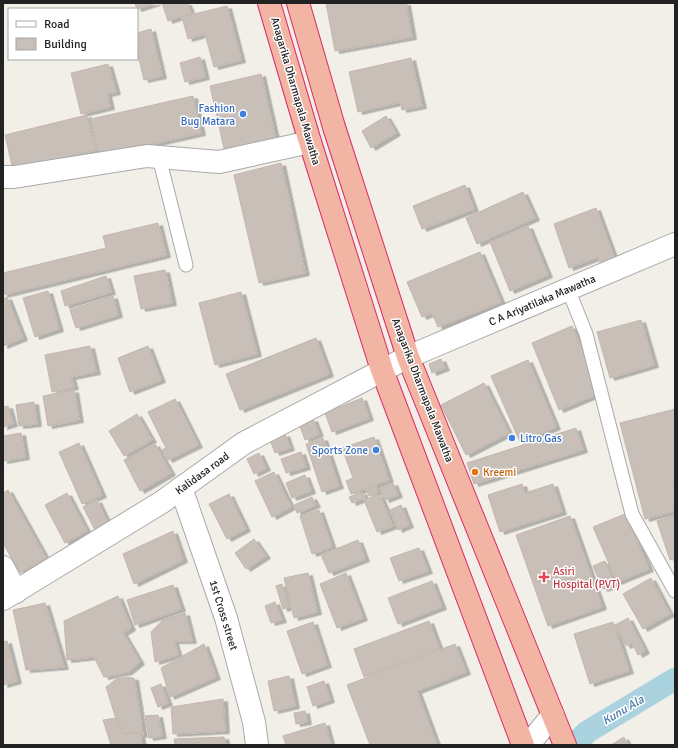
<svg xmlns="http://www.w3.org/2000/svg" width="678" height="748" viewBox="0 0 678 748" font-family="Signika,sans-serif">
<defs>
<filter id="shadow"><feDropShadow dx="4.5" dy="2.5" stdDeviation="0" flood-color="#0004"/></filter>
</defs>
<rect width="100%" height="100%" fill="#f2efe9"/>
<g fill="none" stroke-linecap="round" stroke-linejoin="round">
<polyline stroke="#aad3df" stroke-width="23" points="574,745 587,732 675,679"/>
</g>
<g fill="#c7bfb8" stroke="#c4b6ab" filter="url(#shadow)">
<polygon points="135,3 156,3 137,9"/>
<polygon points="162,3 187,3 191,13 168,21"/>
<polygon points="326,3 406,3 412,37 335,51"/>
<polygon points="227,6 241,60 214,67 205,34 188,39 182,17"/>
<polygon points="151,29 162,76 144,80 137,51 137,33"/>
<polygon points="200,57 205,77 185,82 180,63"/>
<polygon points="411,58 422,106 402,110 401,102 358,112 349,72"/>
<polygon points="108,64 116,92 107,94 110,107 81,114 71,73"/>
<polygon points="261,74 276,141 225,153 210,86"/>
<polygon points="193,96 201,133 99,156 91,119"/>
<polygon points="87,115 96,150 13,170 5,135"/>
<polygon points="386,116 396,133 371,148 362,131"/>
<polygon points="281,163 305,273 259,283 234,175"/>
<polygon points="465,185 474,209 422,229 413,206"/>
<polygon points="523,192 535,218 477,244 466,218"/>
<polygon points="596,208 615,260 601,265 598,257 569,268 554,224"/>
<polygon points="158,223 166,255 3,295 3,273 106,248 103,236"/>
<polygon points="528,226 548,275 510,291 490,242"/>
<polygon points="480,252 501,302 438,327 432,313 422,317 407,282"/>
<polygon points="165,270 172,303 141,309 134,276"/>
<polygon points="106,276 111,292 65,306 61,291"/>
<polygon points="48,291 59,329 35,337 23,298"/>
<polygon points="241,292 257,354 215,365 199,303"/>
<polygon points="113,296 118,315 76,328 70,310"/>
<polygon points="7,297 23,338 3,346 3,299"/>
<polygon points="641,320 654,365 610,378 597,332"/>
<polygon points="572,326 600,393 559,410 532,343"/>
<polygon points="316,338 329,374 240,410 226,374"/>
<polygon points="90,346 96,372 71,377 74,387 52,392 45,355"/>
<polygon points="148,346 161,380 130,392 118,358"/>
<polygon points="441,359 445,368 432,373 429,364"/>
<polygon points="528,360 556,427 520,442 491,376"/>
<polygon points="484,383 509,433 466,455 441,405"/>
<polygon points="74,390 79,420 48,426 43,396"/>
<polygon points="362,398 369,418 332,432 325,413"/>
<polygon points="175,399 198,445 168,460 162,450 166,448 148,412"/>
<polygon points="34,402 37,424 19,426 16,405"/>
<polygon points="8,406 13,424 3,427 3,407"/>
<polygon points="675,409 675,480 673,481 675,489 675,511 645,519 620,423"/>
<polygon points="137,414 152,440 124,456 109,431"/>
<polygon points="313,419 319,434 305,440 299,424"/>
<polygon points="576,428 583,450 474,484 467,463"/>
<polygon points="21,433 25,457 3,461 3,436"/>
<polygon points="285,434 290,448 275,453 270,440"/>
<polygon points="374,437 389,480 351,494 346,481 353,478 342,448"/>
<polygon points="323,438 339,486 322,492 306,444"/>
<polygon points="79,443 102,495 82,504 59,452"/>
<polygon points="155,444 171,473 140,491 124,460"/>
<polygon points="301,452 306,467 286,473 281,459"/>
<polygon points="259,453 266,468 254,474 247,459"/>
<polygon points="274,472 291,507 272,517 255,481"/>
<polygon points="305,475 311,491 292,498 286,483"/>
<polygon points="393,483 398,495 385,500 380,488"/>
<polygon points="522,484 525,493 553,484 562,512 500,532 488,495"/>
<polygon points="375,486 378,492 369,496 366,490"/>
<polygon points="8,490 46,558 20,573 3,543 3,493"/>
<polygon points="362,492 365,498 352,503 349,497"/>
<polygon points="67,493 87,531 65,543 45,505"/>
<polygon points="229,494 246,529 227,539 209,504"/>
<polygon points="379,494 393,526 377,532 364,500"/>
<polygon points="312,497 316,505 297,513 294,505"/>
<polygon points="97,500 108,523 95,530 83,507"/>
<polygon points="401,505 409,525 398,530 390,510"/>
<polygon points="319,510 332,547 312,554 300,516"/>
<polygon points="625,514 649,569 617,582 593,527"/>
<polygon points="675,515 675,558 670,560 657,521"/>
<polygon points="570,516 602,607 548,626 516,535"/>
<polygon points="173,531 183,560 134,584 123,554"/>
<polygon points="254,539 266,556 246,569 235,553"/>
<polygon points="358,540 365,559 329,573 321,555"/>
<polygon points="419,548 428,571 399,581 390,558"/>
<polygon points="605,561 615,585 603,589 593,566"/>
<polygon points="308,573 317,612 294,618 284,578"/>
<polygon points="346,573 363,618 337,628 320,584"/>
<polygon points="651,578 670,614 643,629 623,594"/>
<polygon points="432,581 442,607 398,624 388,598"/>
<polygon points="282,584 289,607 283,609 276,586"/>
<polygon points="173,585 181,609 135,625 127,600"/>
<polygon points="118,596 131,628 123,633 140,662 128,672 104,677 94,657 67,660 64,621"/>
<polygon points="275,602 282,620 271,623 265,606"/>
<polygon points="45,603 64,667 26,670 13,610"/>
<polygon points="185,613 192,641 174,641 178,655 155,662 151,632 163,620"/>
<polygon points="628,618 645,651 638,655 632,643 626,646 615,625"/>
<polygon points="429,621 439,648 364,677 354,649"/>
<polygon points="313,622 327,665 302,674 287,631"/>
<polygon points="613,622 629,671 590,684 574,634"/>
<polygon points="7,641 17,681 3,685 3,642"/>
<polygon points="204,644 216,677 170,697 161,668"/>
<polygon points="455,644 466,672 417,691 437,745 370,745 347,685"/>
<polygon points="289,676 295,706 274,711 268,681"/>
<polygon points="119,677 134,678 143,735 133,731 121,735 106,687"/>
<polygon points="324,681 330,700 313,706 307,687"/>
<polygon points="161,684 168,703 158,707 151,688"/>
<polygon points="223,699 225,731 173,734 171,707"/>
<polygon points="305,711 307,722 296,724 294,713"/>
<polygon points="158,715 162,736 149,738 145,716"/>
<polygon points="116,718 124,734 140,733 142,745 111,745 103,720"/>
<polygon points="325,723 331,745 286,745 283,736"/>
<polygon points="224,737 226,745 175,745 174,739"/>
<polygon points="624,737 628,745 611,745"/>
</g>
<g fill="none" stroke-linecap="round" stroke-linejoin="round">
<g stroke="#a9a9a9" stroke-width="15">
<g id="service">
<polyline points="159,157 186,265"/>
<polyline points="568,289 586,334 632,514 675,591"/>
</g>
</g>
<g stroke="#a9a9a9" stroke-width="24">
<g id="minor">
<polyline points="3,177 14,177 147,156 219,162 310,142"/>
<polyline points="408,357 675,244"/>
<polyline points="181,488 226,618 254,722 257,745"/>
<polyline points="3,567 16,592"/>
<polyline points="528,745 553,715"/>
</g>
</g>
<g stroke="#a9a9a9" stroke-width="24">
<polyline id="tertiary" points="3,599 162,502 244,443 408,357"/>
</g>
<g stroke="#dc2a67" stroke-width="24">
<g id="trunk">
<polyline points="269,3 310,142 382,370 523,745"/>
<polyline points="298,3 334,127 408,357 565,745"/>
</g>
</g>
<use href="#service" stroke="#fff" stroke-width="13"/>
<use href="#minor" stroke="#fff" stroke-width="22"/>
<use href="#tertiary" stroke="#fff" stroke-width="22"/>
<use href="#trunk" stroke="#f2b4a3" stroke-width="22"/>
</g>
<g fill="#3f7fe0" stroke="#fff" stroke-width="1.5">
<circle cx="243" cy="114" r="4"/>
<circle cx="512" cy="438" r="4"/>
<circle cx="376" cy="450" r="4"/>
</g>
<circle fill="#e8710a" stroke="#fff" stroke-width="1.5" cx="475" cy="472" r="4"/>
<path fill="#e0444e" stroke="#fff" stroke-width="1.5" d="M542 571h4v4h4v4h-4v4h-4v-4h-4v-4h4z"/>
<g text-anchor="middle" stroke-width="3" stroke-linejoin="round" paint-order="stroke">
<g font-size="11" fill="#222" stroke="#fff">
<text transform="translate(296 91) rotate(74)" y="4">Anagarika Dharmapala Mawatha</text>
<text transform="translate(542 300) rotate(-23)" y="4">C A Ariyatilaka Mawatha</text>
<text transform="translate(423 390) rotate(69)" y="4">Anagarika Dharmapala Mawatha</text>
<text transform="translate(202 473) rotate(-36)" y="4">Kalidasa road</text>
<text transform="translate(224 615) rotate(73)" y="4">1st Cross street</text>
</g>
<g font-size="11" fill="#366cbe" stroke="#fff" text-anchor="end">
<text x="235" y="112">Fashion<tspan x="235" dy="13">Bug Matara</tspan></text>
<text x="520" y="442" text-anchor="start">Litro Gas</text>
<text x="368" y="454">Sports Zone</text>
</g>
<g font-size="11" fill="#c56008" stroke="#fff" text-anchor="start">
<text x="483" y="476">Kreemi</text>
</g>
<g font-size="11" fill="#be3a42" stroke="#fff" text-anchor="start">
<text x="553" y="575">Asiri<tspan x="553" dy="13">Hospital (PVT)</tspan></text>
</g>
<g font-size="12" font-style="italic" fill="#4a7aab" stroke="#fff">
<text transform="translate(623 710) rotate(-31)" y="4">Kunu Ala</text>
</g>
</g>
<rect width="678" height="748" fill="none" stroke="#222222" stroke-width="8"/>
<rect x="8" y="8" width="130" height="52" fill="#ffffff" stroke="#a7a7a7"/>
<rect x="16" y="21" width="20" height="6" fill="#ffffff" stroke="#a7a7a7"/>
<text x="44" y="28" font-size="12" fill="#222222">Road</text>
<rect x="16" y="38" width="20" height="12" fill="#c7bfb8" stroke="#a7a7a7"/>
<text x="44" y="48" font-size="12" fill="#222222">Building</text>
</svg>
